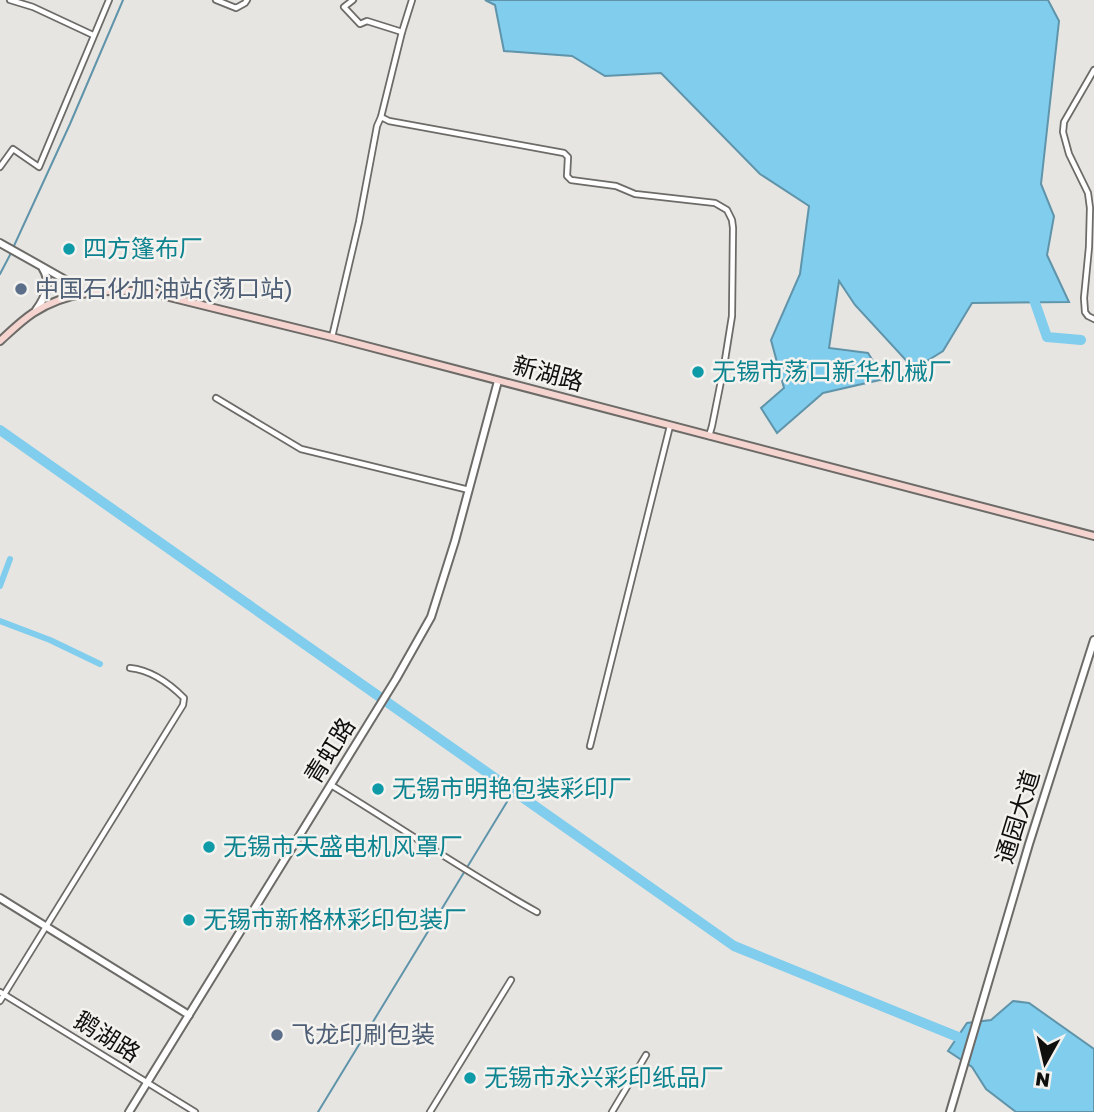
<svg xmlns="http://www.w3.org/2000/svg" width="1094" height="1112" viewBox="0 0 1094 1112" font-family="'Golos Text','Noto Sans SC',sans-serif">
<rect width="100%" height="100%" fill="#e6e5e1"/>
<g fill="#81cded" stroke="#5f94aa" stroke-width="2">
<polygon points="485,0 1048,0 1059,21 1041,184 1054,216 1047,255 1069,302 972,303 943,351 914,369 855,305 839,281 829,348 868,353 884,379 823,393 777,433 761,408 784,388 771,340 800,274 809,206 760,174 661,73 605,76 572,56 504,51 495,5"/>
<polygon points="1013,1001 1029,1003 1094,1049 1094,1112 1016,1112 986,1089 972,1067 948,1051 967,1023 991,1020"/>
</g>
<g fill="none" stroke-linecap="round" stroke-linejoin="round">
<g stroke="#5f94aa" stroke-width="2">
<polyline points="13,248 70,124 123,0"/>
<polyline points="0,274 11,253"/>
<polyline points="318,1112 513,792"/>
</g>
<g stroke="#81cded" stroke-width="6">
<polyline points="0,586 10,559"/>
<polyline points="0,621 50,640 100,664"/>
</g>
<g stroke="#81cded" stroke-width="10">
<polyline points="1031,291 1047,337 1081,340"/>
<polyline points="0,430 734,946 958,1037 968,1045"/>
</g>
<g stroke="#6c6b68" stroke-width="8">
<g id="minor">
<polyline points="10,0 33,7 93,35"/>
<polyline points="216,0 236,8 245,3 247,0"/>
<polyline points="353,0 344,7 360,24 367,21 402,32"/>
<polyline points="1094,70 1064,122 1063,132 1069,154 1088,193 1090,208 1089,247 1084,298 1085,312 1088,316 1094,319"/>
<polyline points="381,117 389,121 564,153 568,157 567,176 571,180 616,186 635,194 715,203 727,210 732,220 733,228 732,316 724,366 712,426 709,436"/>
<polyline points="0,167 13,149 39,167 109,0"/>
<polyline points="332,337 359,222 377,126 381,117 402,32 412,0"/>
<polyline points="216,398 301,449 469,490"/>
<polyline points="590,746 670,426"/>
<path d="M331,785C400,827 467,873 537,912"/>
<polyline points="0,992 195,1112"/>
<path d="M0,1001L183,705L184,698C169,683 150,670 130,668"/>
<polyline points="430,1112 511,980"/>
<polyline points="612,1112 646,1055"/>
</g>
</g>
<g stroke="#6c6b68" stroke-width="10">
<g id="tertiary">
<polyline points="0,243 71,283 80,294"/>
<path d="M36,310C45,298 52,283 43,269"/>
<polyline points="0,898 189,1015"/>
<polyline points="129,1112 396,679 431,617 455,541 498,381"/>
<polyline points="950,1112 1029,844 1094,640"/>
</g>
</g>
<g stroke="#6c6b68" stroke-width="10">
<path id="secondary" d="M0,341C11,331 21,321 33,313C68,290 109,289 149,292L332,337L1094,536"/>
</g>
<use href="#minor" stroke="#fff" stroke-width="4.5"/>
<use href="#tertiary" stroke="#fff" stroke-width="6"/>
<use href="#secondary" stroke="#f5d4d0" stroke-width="6"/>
</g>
<g fill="#0f9aa8" stroke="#f3f2ef" stroke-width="2.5">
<circle cx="69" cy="249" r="7"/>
<circle cx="698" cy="372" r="7"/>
<circle cx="378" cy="789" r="7"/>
<circle cx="209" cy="847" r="7"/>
<circle cx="189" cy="920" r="7"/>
<circle cx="470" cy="1078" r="7"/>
</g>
<g fill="#5c6f8a" stroke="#f3f2ef" stroke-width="2.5">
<circle cx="21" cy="289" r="7"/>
<circle cx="277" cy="1035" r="7"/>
</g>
<g text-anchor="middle" stroke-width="5" stroke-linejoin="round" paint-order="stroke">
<g font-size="24" fill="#0d838f" stroke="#f3f2ef" text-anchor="start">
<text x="83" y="257">四方篷布厂</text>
<text x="712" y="380">无锡市荡口新华机械厂</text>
<text x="392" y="797">无锡市明艳包装彩印厂</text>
<text x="223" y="855">无锡市天盛电机风罩厂</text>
<text x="203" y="928">无锡市新格林彩印包装厂</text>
<text x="484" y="1086">无锡市永兴彩印纸品厂</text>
</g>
<g font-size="24" fill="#4e5e75" stroke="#f3f2ef" text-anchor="start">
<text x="35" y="297">中国石化加油站(荡口站)</text>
<text x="291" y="1043">飞龙印刷包装</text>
</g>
<g font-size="24" fill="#0f0f0d" stroke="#f3f2ef">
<text transform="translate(548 374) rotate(15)" y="8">新湖路</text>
<text transform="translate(330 751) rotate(-58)" y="8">青虹路</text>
<text transform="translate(1018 817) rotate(-73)" y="8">通园大道</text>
<text transform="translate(107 1037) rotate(32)" y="8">鹅湖路</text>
</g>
</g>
<g transform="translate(1045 1063) rotate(188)" stroke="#f3f2ef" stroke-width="5" paint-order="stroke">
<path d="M0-5L12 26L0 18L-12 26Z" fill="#0f0f0d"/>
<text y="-10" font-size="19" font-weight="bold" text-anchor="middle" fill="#0f0f0d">N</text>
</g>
</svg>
